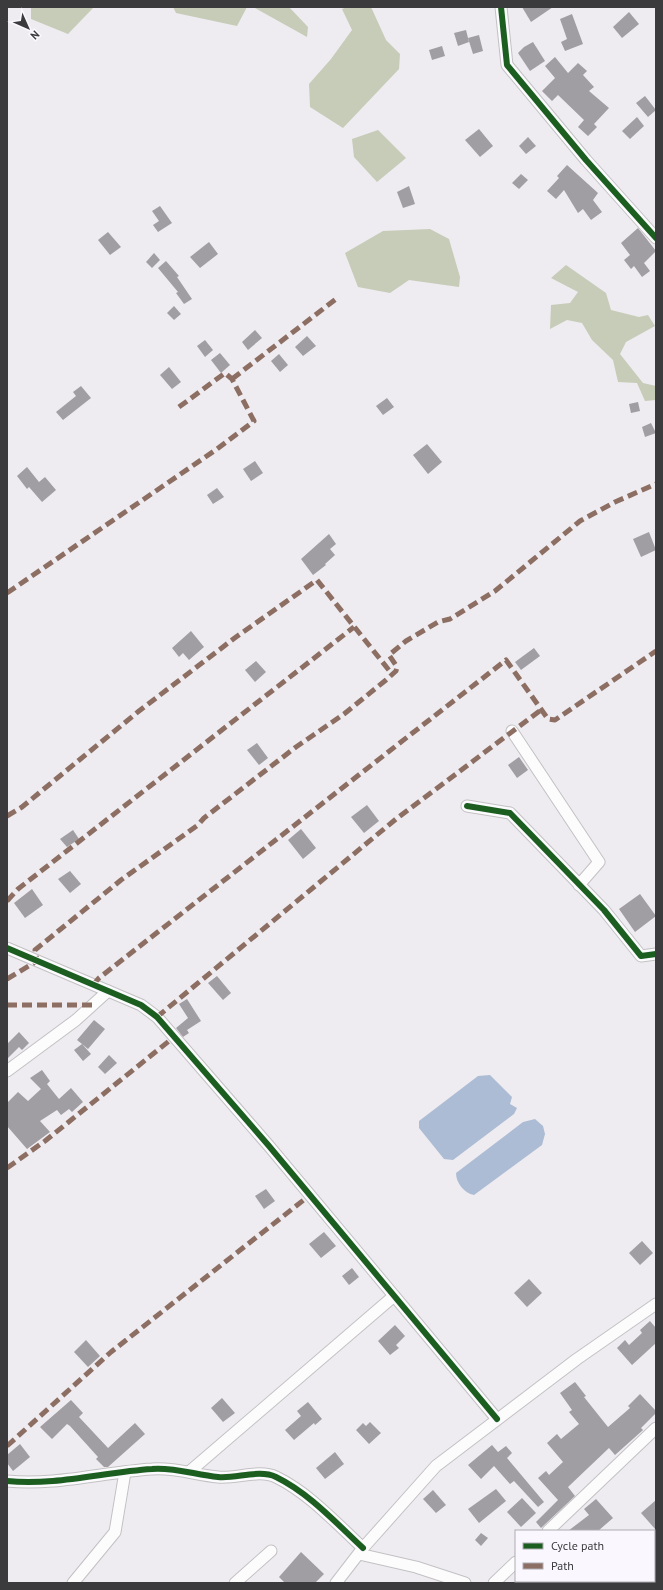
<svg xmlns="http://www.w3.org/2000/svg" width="663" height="1590" viewBox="0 0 663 1590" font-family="'PT Sans',sans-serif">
<rect width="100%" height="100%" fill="#eeecf0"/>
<g fill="#c6ccb8">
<polygon points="31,7 94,7 68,34 31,19"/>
<polygon points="173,7 247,7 237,26 176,13"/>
<polygon points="253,7 289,7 308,27 307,37"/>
<polygon points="347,7 371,7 386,40 400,54 399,69 343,128 310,107 309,84 331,59 352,30 342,9"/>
<polygon points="378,130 406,158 377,182 354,157 352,139"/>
<polygon points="430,229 449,239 460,277 459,287 409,280 390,293 358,287 345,253 383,231"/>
<polygon points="566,265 606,293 611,310 639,317 648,315 655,326 626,342 620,354 643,383 656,386 656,400 645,401 637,383 618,382 613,360 592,340 582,323 567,320 550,329 551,305 570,303 578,292 551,278"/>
</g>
<g fill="#acbcd4">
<polygon points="490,1075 512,1097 510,1104 517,1108 514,1114 453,1160 444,1159 419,1128 419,1121 478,1076"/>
<path d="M535,1119L543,1126L545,1134L542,1145L474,1195C464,1193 456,1183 456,1173L523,1122Z"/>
</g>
<g fill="#a09ea2">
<polygon points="522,7 553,7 531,22"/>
<polygon points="629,12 639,24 622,38 613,27"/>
<polygon points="572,14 583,44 565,51 561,42 567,39 560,19"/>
<polygon points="466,30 469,42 458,46 454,33"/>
<polygon points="479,35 483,51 473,54 468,38"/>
<polygon points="533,42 545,61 530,71 518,53 524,47"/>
<polygon points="442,46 445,56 432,60 429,50"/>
<polygon points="555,57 568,73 578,63 587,71 583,75 594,87 589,91 609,108 594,124 597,127 588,136 578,127 584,120 558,95 552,101 542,91 555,78 545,66"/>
<polygon points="645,96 656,110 648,117 636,103"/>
<polygon points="637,117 644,126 630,139 622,131"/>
<polygon points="479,129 493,146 480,157 465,140"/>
<polygon points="528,137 536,146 526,154 519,146"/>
<polygon points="567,165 598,193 593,200 602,212 591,220 583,209 578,213 564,190 556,199 547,191 559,178 557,176"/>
<polygon points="521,174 528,180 519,189 512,183"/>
<polygon points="409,186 415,204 403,208 397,192"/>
<polygon points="160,206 172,223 158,232 153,225 159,221 152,211"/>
<polygon points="638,228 656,251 644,263 650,271 642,277 634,266 631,269 624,260 630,255 621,243"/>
<polygon points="108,232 121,247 110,255 98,240"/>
<polygon points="209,242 218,254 200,268 190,257"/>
<polygon points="154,253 160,260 152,268 146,262"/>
<polygon points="166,261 179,276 177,277 192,299 184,304 176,293 178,292 158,268"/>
<polygon points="174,306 181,314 174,320 167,313"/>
<polygon points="255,330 262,338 248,350 242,342"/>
<polygon points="307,336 316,346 303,356 295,347"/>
<polygon points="205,340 213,350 205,357 197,346"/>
<polygon points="220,353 230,365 221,373 211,360"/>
<polygon points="279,354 288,365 280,372 271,361"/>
<polygon points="169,367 181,382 172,389 160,375"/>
<polygon points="81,386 91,398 63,420 56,412 76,396 73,392"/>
<polygon points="387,398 394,407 383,415 376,406"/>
<polygon points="638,402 640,411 631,413 629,404"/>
<polygon points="651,423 656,433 645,437 642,427"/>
<polygon points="427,444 442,462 428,474 413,455"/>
<polygon points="255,461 263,473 251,481 243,469"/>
<polygon points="27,467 39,482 45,477 56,490 42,502 29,487 27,489 17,476"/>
<polygon points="217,488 224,497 213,504 207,495"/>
<polygon points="649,532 656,550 641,557 633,539"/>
<polygon points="329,534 336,544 330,549 335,555 325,564 326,565 313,575 301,559"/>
<polygon points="191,631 204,647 189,660 183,653 179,657 172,648"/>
<polygon points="534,648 540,656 521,670 515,662"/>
<polygon points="256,661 266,672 255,682 245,670"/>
<polygon points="257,743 268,758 259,765 247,750"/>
<polygon points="519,757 528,770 517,778 508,765"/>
<polygon points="367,805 379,821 364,833 351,817"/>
<polygon points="301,829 316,848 303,859 288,840"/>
<polygon points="73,830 79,839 67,847 60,839"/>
<polygon points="70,871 81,884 70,893 58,879"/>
<polygon points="32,889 43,905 25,918 14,903"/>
<polygon points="640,894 656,916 635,932 619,909"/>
<polygon points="217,976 231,993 223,1000 208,983"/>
<polygon points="187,999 201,1021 187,1030 189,1033 183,1037 176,1028 188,1018 179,1004"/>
<polygon points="94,1020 105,1029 88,1049 82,1044 91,1054 83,1061 74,1050 82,1044 77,1040"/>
<polygon points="19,1032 29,1043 22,1050 19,1047 7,1059 7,1044"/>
<polygon points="109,1055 117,1063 105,1074 98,1067"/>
<polygon points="42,1070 50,1081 47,1084 59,1099 71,1088 83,1102 72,1112 69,1109 61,1115 57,1110 40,1121 50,1132 27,1149 7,1126 7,1103 18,1092 28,1101 41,1089 30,1078"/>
<polygon points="266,1189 275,1201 264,1209 255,1196"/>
<polygon points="324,1232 336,1246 321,1258 309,1244"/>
<polygon points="642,1241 653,1253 640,1265 629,1253"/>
<polygon points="352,1268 359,1277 349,1285 342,1276"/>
<polygon points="529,1279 542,1293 527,1307 514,1293"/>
<polygon points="650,1321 656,1328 656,1343 632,1365 617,1348 625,1340 629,1345 642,1333 640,1330"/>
<polygon points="395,1325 405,1336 396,1345 399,1348 390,1355 378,1341"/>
<polygon points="86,1340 100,1356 88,1367 74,1352"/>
<polygon points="575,1382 586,1396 584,1397 608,1427 630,1408 628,1406 640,1394 656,1411 656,1413 641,1428 643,1430 615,1455 609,1448 568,1487 575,1496 541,1528 536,1522 558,1500 538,1478 546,1471 549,1475 563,1462 547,1443 557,1434 561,1439 579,1424 569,1412 572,1410 560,1393"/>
<polygon points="222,1398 235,1413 223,1422 211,1408"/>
<polygon points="71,1400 83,1413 79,1417 108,1448 135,1423 145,1434 108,1467 104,1467 96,1459 98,1457 70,1426 67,1424 52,1439 40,1427"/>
<polygon points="308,1402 322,1419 315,1425 314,1423 294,1440 285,1430 301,1416 297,1411"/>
<polygon points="370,1422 381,1433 369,1444 356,1430 363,1423 366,1426"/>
<polygon points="20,1444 30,1457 13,1471 7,1463 7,1455"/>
<polygon points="492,1445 498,1452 506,1446 512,1453 507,1458 544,1502 538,1507 514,1481 510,1484 494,1466 481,1479 468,1465"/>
<polygon points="335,1452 344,1464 325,1479 316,1468"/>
<polygon points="496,1489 506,1501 479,1523 468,1509"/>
<polygon points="433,1490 446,1505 436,1513 423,1499"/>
<polygon points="522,1498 536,1513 521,1527 507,1512"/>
<polygon points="596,1499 613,1518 598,1531 568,1531 589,1515 584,1509"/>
<polygon points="656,1500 656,1530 641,1513"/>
<polygon points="481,1533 488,1538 481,1546 475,1540"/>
<polygon points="301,1552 324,1574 315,1583 285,1583 279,1577"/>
</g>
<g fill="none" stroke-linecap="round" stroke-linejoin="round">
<g stroke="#c3c1c4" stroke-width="13">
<g id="minor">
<polyline points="501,7 507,65 586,160 656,238"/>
<polyline points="512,731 599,862 579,885"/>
<polyline points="467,806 510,813 604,910 641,956 656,954"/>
<polyline points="7,948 141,1005 157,1017 269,1146 497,1419"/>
<polyline points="7,1071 76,1020 108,991"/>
<polyline points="189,1472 394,1296"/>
<path d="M7,1481C55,1486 104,1472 152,1469C174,1467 196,1475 218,1477C236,1479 259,1469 276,1477C309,1493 336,1523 363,1548"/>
<polyline points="548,1531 656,1428"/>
<polyline points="654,1551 656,1549"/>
<polyline points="359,1554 416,1567 465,1583"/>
<polyline points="73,1583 115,1532 125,1472"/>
<polyline points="235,1583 271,1551"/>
<polyline points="336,1583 363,1548 436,1466 577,1359 656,1304"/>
<polyline points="494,1583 516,1562"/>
<polyline points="621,1583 623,1581"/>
</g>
</g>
<use href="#minor" stroke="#fcfcfd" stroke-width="11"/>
<g stroke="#8d6e63" stroke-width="5" stroke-dasharray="10 5" stroke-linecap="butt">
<polyline points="232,379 336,299"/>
<polyline points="7,593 217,449 254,421 232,379 225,373 175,410"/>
<polyline points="7,816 22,807 139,711 236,637 317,580 392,674"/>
<polyline points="7,901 18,889 354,627"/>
<polyline points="7,979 37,961 35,950 121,880 198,825 204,818 296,747 344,714 386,680 396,671 397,667 389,655 406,641 438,622 450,619 495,591 580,521 615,502 656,484"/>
<polyline points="93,985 99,978 506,660 548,719 555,720 656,651"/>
<polyline points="7,1005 93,1005"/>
<polyline points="157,1017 396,819 541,710"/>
<polyline points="7,1168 45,1141 174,1037"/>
<polyline points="7,1446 111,1352 310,1195"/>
</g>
<g stroke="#faf8fe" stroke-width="8">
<g id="cycleway">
<polyline points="501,7 507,65 586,160 656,238"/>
<polyline points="467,806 510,813 604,910 641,956 656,954"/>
<polyline points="7,948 141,1005 157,1017 269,1146 497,1419"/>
<path d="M7,1481C55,1486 104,1472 152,1469C174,1467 196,1475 218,1477C236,1479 259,1469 276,1477C309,1493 336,1523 363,1548"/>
</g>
</g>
<use href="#cycleway" stroke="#1b5e20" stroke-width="6"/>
</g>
<rect width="663" height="1590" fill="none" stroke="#3b3a3d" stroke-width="16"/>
<rect x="515" y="1530" width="140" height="52" fill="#faf8fe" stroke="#aeacb1"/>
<rect x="523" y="1543" width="20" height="6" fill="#1b5e20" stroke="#aeacb1"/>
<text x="551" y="1550" font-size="12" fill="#3b3a3d">Cycle path</text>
<rect x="523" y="1563" width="20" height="6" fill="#8d6e63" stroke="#aeacb1"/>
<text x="551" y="1570" font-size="12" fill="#3b3a3d">Path</text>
<g transform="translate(28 28) rotate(135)" stroke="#faf8fe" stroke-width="3" paint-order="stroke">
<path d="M0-3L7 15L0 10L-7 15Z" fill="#3b3a3d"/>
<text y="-6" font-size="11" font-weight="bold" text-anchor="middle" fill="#3b3a3d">N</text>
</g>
</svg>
